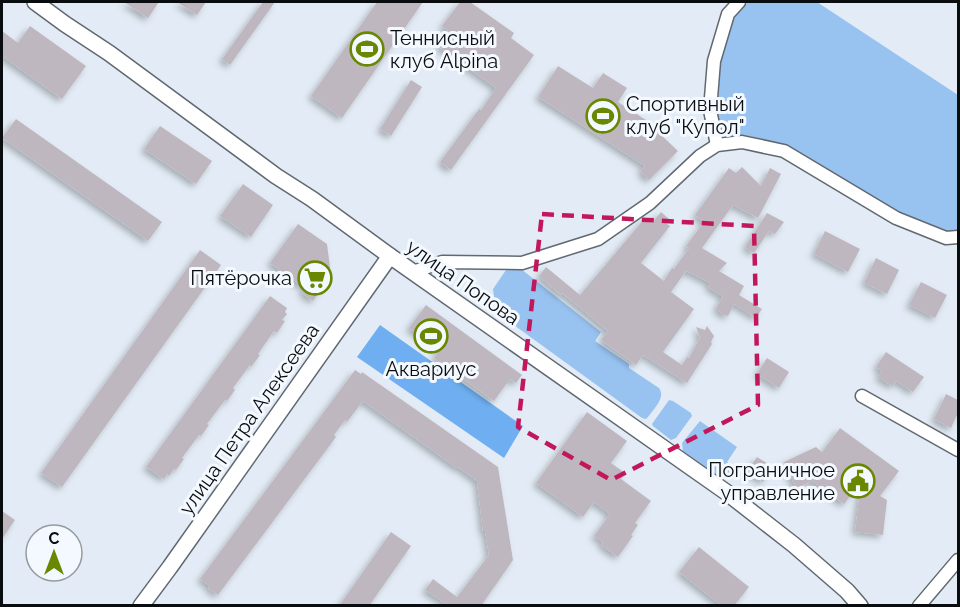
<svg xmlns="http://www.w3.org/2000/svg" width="960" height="607" viewBox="0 0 960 607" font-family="Raleway,sans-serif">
<defs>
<filter id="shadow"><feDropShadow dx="-3.5" dy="3.5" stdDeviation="3" flood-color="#0004"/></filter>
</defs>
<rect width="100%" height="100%" fill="#e3ecf6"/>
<g fill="#98c3f1">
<polygon points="748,2 817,2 958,95 958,230 948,231 899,212 788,145 744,135 721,137 716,108 720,59 735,16"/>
<path d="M521,269L601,332L595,341L629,364V368L659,388C666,398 654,408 648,417L646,419L642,418L496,312L493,289L506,270Z"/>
<polygon points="669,400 673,401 691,413 692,416 676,438 671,440 653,426 652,424"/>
<polygon points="700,421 737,447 727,462 733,467 728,475 721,478 683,451 682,443"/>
</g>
<polygon fill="#6faff1" points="380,325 523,426 504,458 357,357"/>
<g fill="#bfb7c0" filter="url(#shadow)">
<polygon points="124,2 159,2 148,18"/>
<polygon points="177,2 206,2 197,15"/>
<polygon points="263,2 275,2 230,65 222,59"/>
<polygon points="377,2 423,2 342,118 311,96"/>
<polygon points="460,2 470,2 514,33 511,38 534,55 451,170 440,162 479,109 481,110 496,88 439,47 450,32 442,26"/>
<polygon points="30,26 86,66 62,99 2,56 2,31 18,43"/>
<polygon points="558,66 593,88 603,73 627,88 618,102 660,129 658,132 678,151 649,180 640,171 645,166 538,97"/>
<polygon points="411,80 422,87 391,136 380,129"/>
<polygon points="16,119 162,222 148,241 2,138"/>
<polygon points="160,126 212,161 196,184 144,149"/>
<polygon points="742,167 761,186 770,168 781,174 758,218 733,205 702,248 727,263 719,271 744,286 739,295 762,309 756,318 734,304 728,316 725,315 724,316 716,308 723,297 708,287 710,283 686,271 671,292 694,309 663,352 682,365 687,357 689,358 700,338 696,327 705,330 707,326 714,336 711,342 712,344 687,383 643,355 636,365 601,340 608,331 562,293 561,295 539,276 546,267 580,295 645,218 652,223 661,212 669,219 667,224 670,226 641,263 664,281 672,268 674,269 689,248 686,246 704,222 695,215 729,168 736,173"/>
<polygon points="243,184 273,205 251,237 220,216"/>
<polygon points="767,213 784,222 775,234 769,231 754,253 745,247"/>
<polygon points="298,224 327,244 331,275 313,301 302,293 305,288 270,263"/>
<polygon points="825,231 860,249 848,272 814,254"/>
<polygon points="200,250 221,265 62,487 41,473"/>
<polygon points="876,258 899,270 887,294 864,283"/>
<polygon points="921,282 947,295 935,318 909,305"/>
<polygon points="270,296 287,308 285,312 287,314 282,320 285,321 277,333 274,331 258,354 260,355 251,367 250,365 233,388 235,390 227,401 225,400 207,424 209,425 201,436 199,435 182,458 184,459 176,470 174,469 169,476 167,474 164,479 146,467"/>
<polygon points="426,305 522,375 516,383 510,379 494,401 434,358 440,350 409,328"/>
<polygon points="886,352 924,377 913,392 896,381 892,386 878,377 882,371 876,367"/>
<polygon points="767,358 789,372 779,388 757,374"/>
<polygon points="355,370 361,374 362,372 498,467 513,560 481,606 449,606 425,590 433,579 457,597 489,555 485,531 483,531 477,481 458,467 457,468 363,401 347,422 345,420 334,435 336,437 218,595 208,588 210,586 200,579"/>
<polygon points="946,394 958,400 958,413 951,428 934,419"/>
<polygon points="587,412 627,441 611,463 625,473 621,479 651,501 635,523 638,525 631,535 633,536 618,557 601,545 603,542 594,536 610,514 594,502 583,517 536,483"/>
<polygon points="840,428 899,471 880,496 887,500 883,535 855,532 861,483 844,504 812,481 796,488 784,462 816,447 822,452"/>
<polygon points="757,457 773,467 763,482 747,471"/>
<polygon points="2,511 15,520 2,539"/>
<polygon points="391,532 411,546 369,606 339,606"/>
<polygon points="699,547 749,587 734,606 722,606 679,572"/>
</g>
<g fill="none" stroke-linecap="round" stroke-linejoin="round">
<g stroke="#616870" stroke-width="15">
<g id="minor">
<polyline points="717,145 710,110 714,61 728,14 739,2"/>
<polyline points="413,272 442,262 522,263 598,239 650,203 700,156 717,145 742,142 784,151 896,218 946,238 958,237"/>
<polyline points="862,396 958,450"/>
<polyline points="919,606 958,560"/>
</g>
</g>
<g stroke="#616870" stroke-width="18">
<g id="tertiary">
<polyline points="35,2 65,24 109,53 276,176 312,199 390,256 726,492 794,545 847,591 860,606"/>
<polyline points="141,606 170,567 390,256"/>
</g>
</g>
<use href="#minor" stroke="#fff" stroke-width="12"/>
<use href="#tertiary" stroke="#fff" stroke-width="15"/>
</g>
<path fill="none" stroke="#c2185b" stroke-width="4.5" stroke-dasharray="12 8" stroke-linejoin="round" d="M542,214L754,226L758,405L611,480L518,427Z"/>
<defs>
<g id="stadium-ring" transform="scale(1.725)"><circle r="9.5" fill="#f4f9ff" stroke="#698700" stroke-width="1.5"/><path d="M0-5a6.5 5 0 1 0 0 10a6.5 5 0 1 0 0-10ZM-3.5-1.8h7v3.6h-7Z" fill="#698700"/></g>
<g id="supermarket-ring" transform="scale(1.725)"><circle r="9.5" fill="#f4f9ff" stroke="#698700" stroke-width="1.5"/><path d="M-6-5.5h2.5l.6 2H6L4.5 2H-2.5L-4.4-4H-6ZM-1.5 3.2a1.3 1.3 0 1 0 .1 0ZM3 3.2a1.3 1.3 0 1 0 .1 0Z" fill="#698700"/></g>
<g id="civic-ring" transform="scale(1.725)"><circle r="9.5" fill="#f4f9ff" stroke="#698700" stroke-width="1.5"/><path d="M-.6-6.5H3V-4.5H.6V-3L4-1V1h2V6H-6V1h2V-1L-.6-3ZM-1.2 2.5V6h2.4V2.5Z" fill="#698700"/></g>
</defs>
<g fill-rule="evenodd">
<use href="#stadium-ring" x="367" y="49"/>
<use href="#stadium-ring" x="603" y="116"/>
<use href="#supermarket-ring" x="315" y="278"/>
<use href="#stadium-ring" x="431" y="336"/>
<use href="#civic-ring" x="858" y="481"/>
</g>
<g text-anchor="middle" stroke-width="6" stroke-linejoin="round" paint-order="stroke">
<g font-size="20" fill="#0a0d10" stroke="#f4f9ff" text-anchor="start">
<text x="390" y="45">Теннисный<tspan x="390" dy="23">клуб Alpina</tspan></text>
<text x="626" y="111">Спортивный<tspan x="626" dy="23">клуб "Купол"</tspan></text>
<text x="292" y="285" text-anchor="end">Пятёрочка</text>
<text x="431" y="376" text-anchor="middle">Аквариус</text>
<text x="835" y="477" text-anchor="end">Пограничное<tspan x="835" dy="23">управление</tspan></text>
</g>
<g font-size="20" fill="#0a0d10" stroke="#f4f9ff">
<text transform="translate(463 282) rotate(35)" y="7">улица Попова</text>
<text transform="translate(249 419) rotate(-55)" y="7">улица Петра Алексеева</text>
</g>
</g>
<rect width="960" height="607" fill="none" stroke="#0a0d10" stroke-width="6"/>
<g transform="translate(54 553)"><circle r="28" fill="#f4f9ff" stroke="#969b9f" stroke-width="1.5"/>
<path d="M0-4.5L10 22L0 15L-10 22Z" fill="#698700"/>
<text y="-9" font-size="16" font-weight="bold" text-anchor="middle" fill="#0a0d10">С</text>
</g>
</svg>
